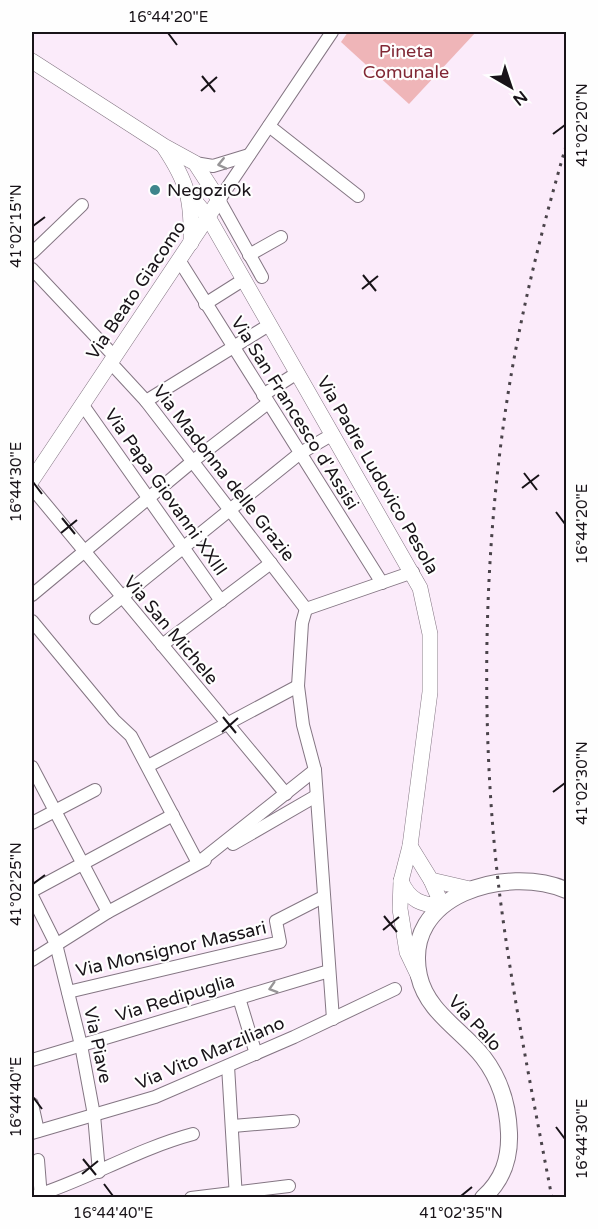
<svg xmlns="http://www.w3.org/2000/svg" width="598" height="1229" viewBox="0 0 598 1229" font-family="'Varela Round',sans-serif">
<rect width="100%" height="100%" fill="#fbebfa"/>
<polygon fill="#efb5b8" points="348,32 476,32 409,104 341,42"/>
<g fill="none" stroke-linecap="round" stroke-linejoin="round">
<g stroke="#847683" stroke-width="14">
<g id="minor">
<polyline points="269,126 358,196"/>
<polyline points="195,163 213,166 249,155"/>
<polyline points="32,253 82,205"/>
<polyline points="249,255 281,237"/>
<polyline points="179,260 382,583"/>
<polyline points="32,269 114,356"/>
<polyline points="262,277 219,200 332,32"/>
<polyline points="205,304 243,280"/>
<polyline points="110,362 146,401 306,609"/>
<polyline points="263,395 297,373"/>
<polyline points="146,401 269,325"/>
<polyline points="82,404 221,601"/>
<polyline points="32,488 286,794"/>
<polyline points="32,595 193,461 268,403"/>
<polyline points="306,609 302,623 298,686 303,725 315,770 333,1019"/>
<polyline points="306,609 413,572"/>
<polyline points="96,618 299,454 333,434"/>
<polyline points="32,621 114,720 131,736 198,863 315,770"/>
<polyline points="162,645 271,563"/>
<polyline points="148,766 298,686"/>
<polyline points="32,767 108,912"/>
<polyline points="32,823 95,790"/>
<polyline points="233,844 316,796"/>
<polyline points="32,891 173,815"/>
<polyline points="32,896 56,944 81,1045 94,1115 99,1172"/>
<polyline points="32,960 108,912 205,860"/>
<polyline points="68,992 280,942 276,921 323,897"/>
<polyline points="239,998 256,1054"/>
<polyline points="32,1060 329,971"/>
<polyline points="228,1066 236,1198"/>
<polyline points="32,1104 38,1131"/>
<polyline points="233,1126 293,1121"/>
<polyline points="32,1133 155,1097 294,1037 395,989"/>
<polyline points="38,1160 41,1198"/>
<path d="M32,1197C87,1180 137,1149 193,1134"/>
<polyline points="191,1198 289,1186"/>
</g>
</g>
<g stroke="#847683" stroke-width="16">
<g id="tertiary">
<polyline points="32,61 164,146 195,163 219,200 32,480"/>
<path d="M164,147C188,183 192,200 191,243"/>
<polyline points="190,195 208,217 420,588 430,634 430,692 410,846 401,881 400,909 407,952 419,977"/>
<polyline points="410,846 431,880 470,889"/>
<path d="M401,881C409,900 422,906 442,905L431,880"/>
</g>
</g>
<g stroke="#847683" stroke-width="18">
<path id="secondary" d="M483,1198C503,1180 510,1159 509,1133C508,1106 500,1079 483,1057C462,1030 427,1012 419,976C401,894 507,865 566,890"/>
</g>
<use href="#minor" stroke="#fff" stroke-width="12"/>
<use href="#tertiary" stroke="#fff" stroke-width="15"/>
<use href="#secondary" stroke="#fff" stroke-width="16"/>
<path stroke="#4a434a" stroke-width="3" stroke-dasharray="3 6" stroke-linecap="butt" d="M552,1198C533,1098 513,998 500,897C478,721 483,517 517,343C530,276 547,211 566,146"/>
</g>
<defs><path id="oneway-chevron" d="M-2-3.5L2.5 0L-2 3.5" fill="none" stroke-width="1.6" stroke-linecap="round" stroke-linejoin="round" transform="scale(1.5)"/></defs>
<g stroke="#979597">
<use href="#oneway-chevron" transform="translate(222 164) rotate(167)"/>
<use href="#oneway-chevron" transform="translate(273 988) rotate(163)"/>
</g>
<path fill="none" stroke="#181318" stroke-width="2" d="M168,33L177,45M202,76L215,92M201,91L217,77M553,134L565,125M33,226L45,217M363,275L376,291M362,289L378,276M524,473L537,490M33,482L42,494M522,488L539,475M556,512L565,524M62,518L75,534M61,533L77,520M223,717L236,733M222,732L238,718M553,792L565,783M33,884L45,875M384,916L397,932M383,930L399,917M33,1097L42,1109M556,1127L565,1139M83,1159L96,1175M82,1174L98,1161M104,1184L113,1196M461,1196L472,1187"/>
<circle fill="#3e858c" stroke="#fefefe" stroke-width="2" cx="155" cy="190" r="6"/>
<g text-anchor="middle" stroke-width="4.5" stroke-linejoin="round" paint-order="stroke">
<g font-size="18" fill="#812835" stroke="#fefefe">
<text x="406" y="57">Pineta<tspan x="406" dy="21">Comunale</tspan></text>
</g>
<g font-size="18" fill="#181318" stroke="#fefefe" text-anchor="start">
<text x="167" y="196">NegoziOk</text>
</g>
<g font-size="18" fill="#181318" stroke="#fefefe">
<text transform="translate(136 290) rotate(-56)" y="6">Via Beato Giacomo</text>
<text transform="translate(295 413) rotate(58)" y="6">Via San Francesco d'Assisi</text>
<text transform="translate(224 473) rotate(52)" y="6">Via Madonna delle Grazie</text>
<text transform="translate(378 475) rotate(60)" y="6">Via Padre Ludovico Pesola</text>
<text transform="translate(166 492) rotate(55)" y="6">Via Papa Giovanni XXIII</text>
<text transform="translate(171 630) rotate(50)" y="6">Via San Michele</text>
<text transform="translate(171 949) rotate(-13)" y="6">Via Monsignor Massari</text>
<text transform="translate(175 998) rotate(-17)" y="6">Via Redipuglia</text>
<text transform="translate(475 1023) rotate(47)" y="6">Via Palo</text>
<text transform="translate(98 1045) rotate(78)" y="6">Via Piave</text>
<text transform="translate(210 1053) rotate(-23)" y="6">Via Vito Marziliano</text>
</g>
</g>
<rect width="598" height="1229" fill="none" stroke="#fefefe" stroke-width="66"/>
<g transform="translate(511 87) rotate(141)" stroke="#fefefe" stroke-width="4.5" paint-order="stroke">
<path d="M0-4.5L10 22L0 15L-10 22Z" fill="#181318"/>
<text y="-9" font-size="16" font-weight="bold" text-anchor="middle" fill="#181318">N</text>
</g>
<rect x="33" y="33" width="532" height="1163" fill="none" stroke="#181318" stroke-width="2"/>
<g font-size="15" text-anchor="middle" fill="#181318">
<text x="168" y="22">16°44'20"E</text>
<text transform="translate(582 125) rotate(-90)" y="5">41°02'20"N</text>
<text transform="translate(16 226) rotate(-90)" y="5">41°02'15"N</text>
<text transform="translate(16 482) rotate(-90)" y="5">16°44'30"E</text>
<text transform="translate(582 524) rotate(-90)" y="5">16°44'20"E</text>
<text transform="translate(582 783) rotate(-90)" y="5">41°02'30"N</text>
<text transform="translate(16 884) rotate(-90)" y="5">41°02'25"N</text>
<text transform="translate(16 1097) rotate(-90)" y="5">16°44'40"E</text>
<text transform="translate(582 1139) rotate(-90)" y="5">16°44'30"E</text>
<text x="113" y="1218">16°44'40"E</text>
<text x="461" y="1218">41°02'35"N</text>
</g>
</svg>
